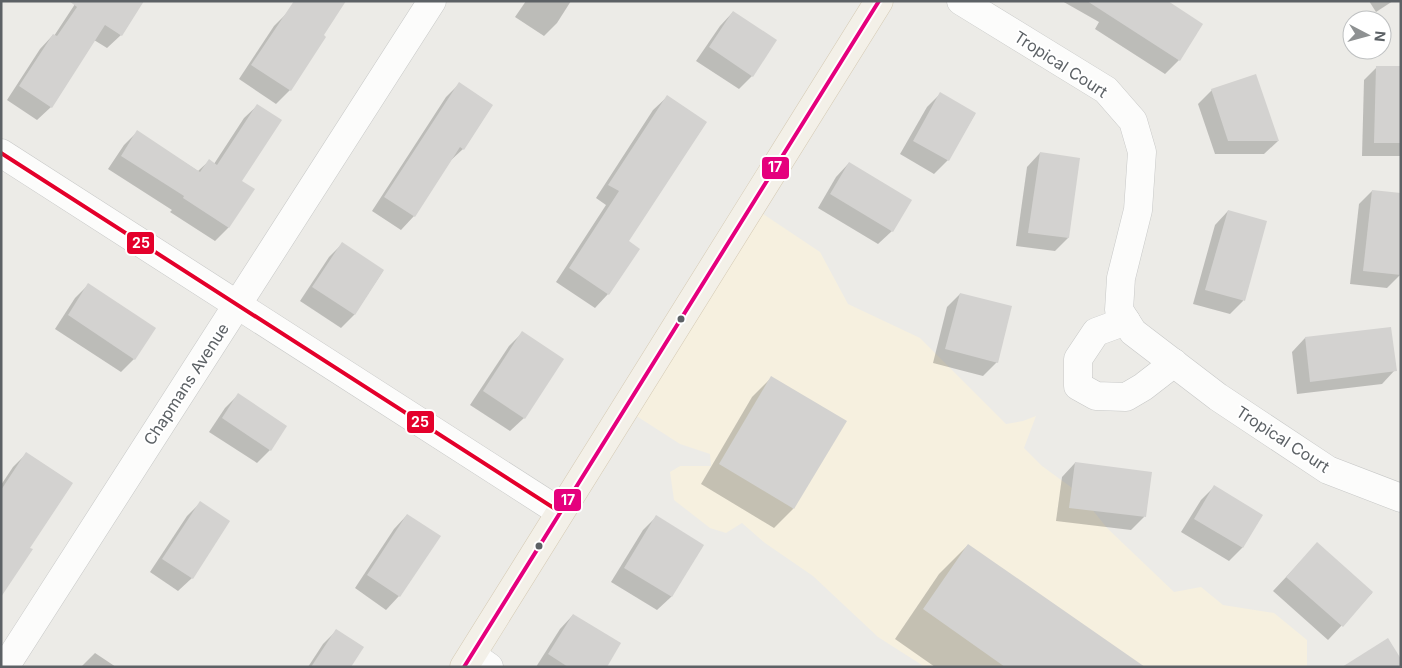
<svg xmlns="http://www.w3.org/2000/svg" width="1402" height="668" viewBox="0 0 1402 668" font-family="Inter,sans-serif">
<rect width="100%" height="100%" fill="#ecebe7"/>
<polygon fill="#f6f0df" points="751,206 820,252 848,304 920,338 1006,424 1023,421 1036,416 1024,448 1042,466 1079,493 1107,528 1174,592 1201,587 1223,605 1274,613 1307,640 1307,667 925,667 878,637 813,576 765,543 742,523 726,533 710,528 674,500 670,472 680,466 711,466 710,454 680,444 624,408"/>
<g fill="#0003">
<polygon points="77,1 121,35 107,48 94,40 51,107 37,120 7,100 40,49 53,35 54,36"/>
<polygon points="526,1 571,1 557,23 544,36 515,17"/>
<polygon points="1062,1 1165,1 1201,24 1179,60 1165,74 1095,29 1099,22"/>
<polygon points="1369,1 1393,1 1376,12"/>
<polygon points="733,12 752,76 739,89 696,61 720,26"/>
<polygon points="287,13 325,37 290,90 276,104 239,79 274,26"/>
<polygon points="1377,67 1401,67 1401,156 1362,156 1364,80"/>
<polygon points="459,84 463,149 449,162 414,216 401,230 372,211 446,97"/>
<polygon points="1212,90 1278,141 1264,154 1215,154 1198,104"/>
<polygon points="940,94 975,114 948,160 934,174 900,154 927,107"/>
<polygon points="667,97 627,242 608,294 595,308 556,282 606,205 596,198 653,110"/>
<polygon points="258,105 241,182 253,190 228,228 215,241 170,212 172,210 108,169 124,145 137,132 198,171 209,161 214,164 244,118"/>
<polygon points="1040,153 1068,238 1055,251 1016,246 1027,167"/>
<polygon points="849,163 892,231 878,244 818,208 836,177"/>
<polygon points="1372,191 1400,275 1387,288 1350,284 1359,204"/>
<polygon points="1228,211 1265,222 1243,301 1230,314 1193,304 1215,225"/>
<polygon points="342,244 383,271 354,315 341,328 300,301 329,257"/>
<polygon points="89,284 134,359 121,372 55,329 75,298"/>
<polygon points="960,294 997,362 983,376 933,363 947,307"/>
<polygon points="522,333 524,418 510,431 470,405 509,346"/>
<polygon points="1305,338 1395,370 1382,384 1297,394 1292,352"/>
<polygon points="771,378 793,509 774,528 701,484 752,397"/>
<polygon points="238,395 270,450 257,463 209,432 225,408"/>
<polygon points="26,454 29,548 1,591 1,485 13,467"/>
<polygon points="1075,463 1150,473 1144,517 1131,530 1056,521 1062,477"/>
<polygon points="1214,487 1261,515 1242,548 1229,561 1181,532 1201,500"/>
<polygon points="200,503 192,578 178,591 150,572 187,516"/>
<polygon points="407,515 399,596 386,610 355,588 394,529"/>
<polygon points="656,517 702,545 671,597 657,610 611,582 643,530"/>
<polygon points="1317,544 1372,593 1328,640 1273,591"/>
<polygon points="968,545 1133,667 935,667 895,639 939,574"/>
<polygon points="573,615 606,667 536,667 560,629"/>
<polygon points="336,631 350,667 308,667 323,644"/>
<polygon points="95,653 116,667 81,667"/>
</g>
<g fill="#d3d2d0">
<polygon points="69,1 144,1 122,36 105,25 52,108 19,86 53,34 57,36 77,7"/>
<polygon points="294,1 346,1 324,35 326,37 291,91 251,65"/>
<polygon points="1087,1 1168,1 1203,24 1180,61"/>
<polygon points="733,11 777,40 753,77 709,47"/>
<polygon points="1376,66 1401,66 1401,143 1374,143"/>
<polygon points="1256,74 1279,141 1228,141 1211,89"/>
<polygon points="459,82 493,105 464,150 460,147 415,217 384,197"/>
<polygon points="940,92 976,113 949,161 913,141"/>
<polygon points="667,95 707,122 629,241 640,249 609,295 569,268 619,191 608,185"/>
<polygon points="257,104 282,120 242,181 255,189 229,228 183,198 184,196 121,156 137,130 200,172 209,159 217,165"/>
<polygon points="1040,152 1080,158 1069,238 1028,233"/>
<polygon points="849,162 912,200 893,232 830,194"/>
<polygon points="1372,190 1401,193 1401,275 1363,271"/>
<polygon points="1228,210 1267,221 1245,301 1205,290"/>
<polygon points="342,242 384,270 355,315 312,287"/>
<polygon points="88,283 156,328 135,360 68,315"/>
<polygon points="960,293 1012,306 998,363 945,349"/>
<polygon points="1391,327 1397,371 1310,382 1305,337"/>
<polygon points="522,331 564,359 525,419 483,391"/>
<polygon points="771,376 847,421 794,509 719,464"/>
<polygon points="238,393 287,426 271,451 222,418"/>
<polygon points="26,452 73,483 30,548 33,549 1,597 1,490"/>
<polygon points="1075,462 1152,472 1146,517 1069,508"/>
<polygon points="1214,485 1263,515 1243,548 1194,519"/>
<polygon points="200,501 230,521 193,579 162,559"/>
<polygon points="407,514 441,536 400,597 367,575"/>
<polygon points="656,515 704,545 672,597 624,568"/>
<polygon points="1317,542 1373,592 1343,627 1286,577"/>
<polygon points="968,544 1145,667 1005,667 923,609"/>
<polygon points="573,614 621,643 607,667 568,667 548,654"/>
<polygon points="336,629 364,647 351,667 311,667"/>
<polygon points="1388,638 1401,659 1401,667 1342,667"/>
</g>
<g fill="none" stroke-linecap="round" stroke-linejoin="round">
<g stroke="#c7c8c7" stroke-width="29">
<g id="minor">
<polyline points="961,1 1106,90 1133,121 1142,152 1138,210 1121,278 1119,310 1133,332 1218,397 1328,470 1401,498"/>
<polyline points="1,153 560,512"/>
<polyline points="1126,321 1096,332 1078,359 1078,386 1096,396 1126,397 1143,387 1174,363"/>
<polyline points="472,655 489,667"/>
<polyline points="5,667 432,1"/>
</g>
</g>
<g stroke="#d5cab3" stroke-width="29">
<polyline id="primary" points="464,667 879,1"/>
</g>
<use href="#minor" stroke="#fcfcfb" stroke-width="28"/>
<use href="#primary" stroke="#f3f0e8" stroke-width="28"/>
<g stroke="#fff" stroke-width="8">
<polyline id="bus-1" points="464,667 879,1"/>
</g>
<g stroke="#fff" stroke-width="8">
<polyline id="bus-2" points="1,153 560,512"/>
</g>
<use href="#bus-1" stroke="#e5007d" stroke-width="4"/>
<use href="#bus-2" stroke="#e4002b" stroke-width="4"/>
</g>
<g fill="#5c6165" stroke="#fff" stroke-width="2">
<circle cx="681" cy="319" r="4.5"/>
<circle cx="539" cy="546" r="4.5"/>
</g>
<g text-anchor="middle" stroke-width="4" stroke-linejoin="round" paint-order="stroke">
<g font-size="16" fill="#5c6165" stroke="#fff">
<text transform="translate(1061 64) rotate(33)" y="6">Tropical Court</text>
<text transform="translate(186 384) rotate(-57)" y="6">Chapmans Avenue</text>
<text transform="translate(1283 439) rotate(33)" y="6">Tropical Court</text>
</g>
</g>
<g stroke="#fff" stroke-width="2">
<rect x="761" y="156" width="29" height="24" rx="5" fill="#e5007d"/>
<rect x="126" y="231" width="29" height="24" rx="5" fill="#e4002b"/>
<rect x="406" y="410" width="29" height="24" rx="5" fill="#e4002b"/>
<rect x="553" y="488" width="29" height="24" rx="5" fill="#e5007d"/>
</g>
<g font-size="14" text-anchor="middle" font-weight="bold" fill="#fff">
<text x="775" y="172">17</text>
<text x="141" y="248">25</text>
<text x="420" y="427">25</text>
<text x="568" y="505">17</text>
</g>
<rect width="1402" height="668" fill="none" stroke="#5c6165" stroke-width="5"/>
<g transform="translate(1367 35) rotate(96)"><circle r="24" fill="#ffffff" stroke="#bec0c1"/>
<path d="M0-4L9 19L0 12L-9 19Z" fill="#8e9192"/>
<text y="-8" font-size="14" font-weight="bold" text-anchor="middle" fill="#5c6165">N</text>
</g>
</svg>
